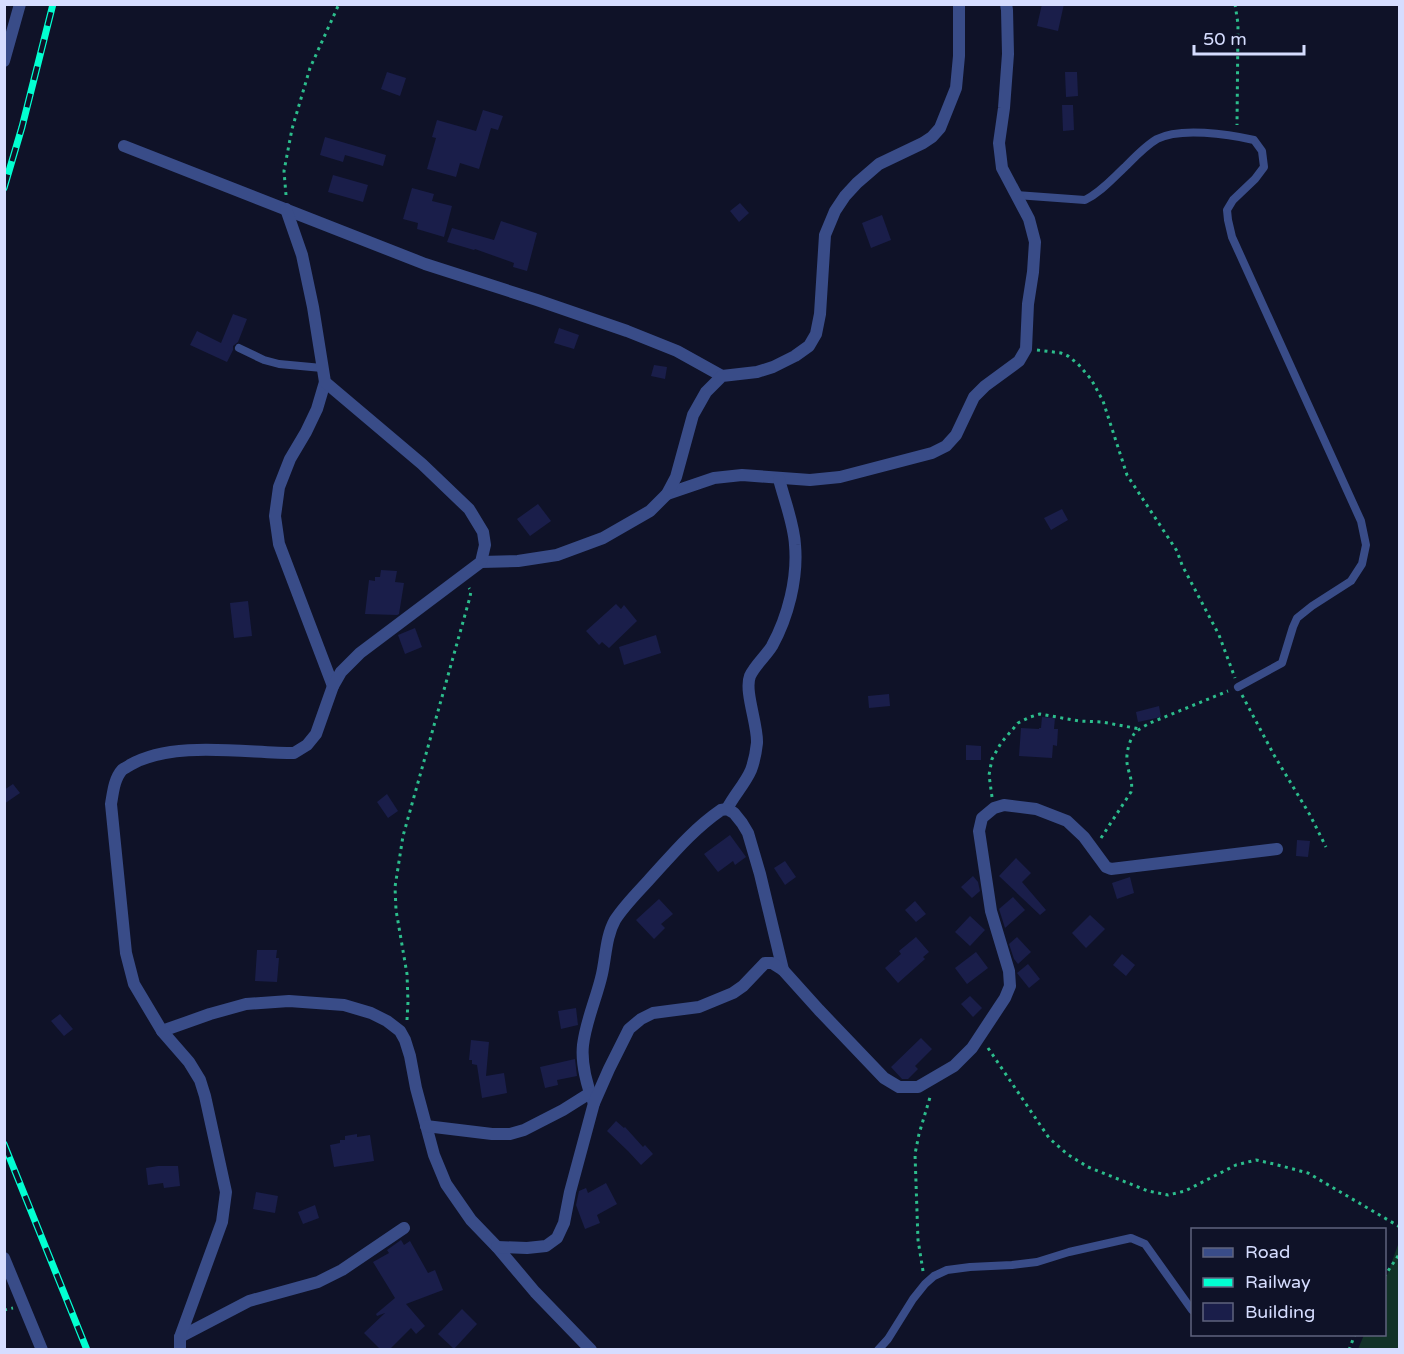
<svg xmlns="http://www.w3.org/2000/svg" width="1404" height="1354" viewBox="0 0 1404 1354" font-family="'Varela Round',sans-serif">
<rect width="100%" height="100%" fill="#0f1228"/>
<polygon fill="#123228" points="1399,1242 1399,1349 1358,1349 1364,1335 1384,1334 1385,1281"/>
<g fill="#1a1e4a">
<polygon points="1042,4 1064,4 1058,31 1037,26"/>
<polygon points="387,72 406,78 400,96 381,89"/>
<polygon points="1065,72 1077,72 1078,96 1066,97"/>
<polygon points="1062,105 1073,105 1074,130 1063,131"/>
<polygon points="483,110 503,116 498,130 491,128 479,169 460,163 456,177 427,169 436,138 432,137 437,120 476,131"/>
<polygon points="325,137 386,155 383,166 345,155 343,162 320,155"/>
<polygon points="333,175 368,185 363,202 328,192"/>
<polygon points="412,188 434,194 432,201 452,206 444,237 417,229 418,223 403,219"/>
<polygon points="740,203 749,213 739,222 730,211"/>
<polygon points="882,215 891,240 871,248 862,223"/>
<polygon points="501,221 537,233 527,271 513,267 514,263 475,249 474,250 447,242 452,228 494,240"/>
<polygon points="233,314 247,319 238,342 233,346 233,350 227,362 190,345 197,331 221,343"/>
<polygon points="559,328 579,335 574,349 554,343"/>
<polygon points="654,365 667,367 665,379 651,376"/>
<polygon points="538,504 551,521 530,536 517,519"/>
<polygon points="1062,509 1068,520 1051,530 1044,518"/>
<polygon points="381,570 397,571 395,582 404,583 399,614 397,615 365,614 369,580 375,581 375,577 380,577"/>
<polygon points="248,601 252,636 234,638 230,603"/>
<polygon points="616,604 621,609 624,605 637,621 609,648 602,642 599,645 586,631"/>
<polygon points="415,628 422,647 405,654 398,635"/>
<polygon points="656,635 661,653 624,665 619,647"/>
<polygon points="889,694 890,706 869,708 868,696"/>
<polygon points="1159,706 1161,717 1138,722 1136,712"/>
<polygon points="1042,717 1055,718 1054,729 1058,729 1057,746 1053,745 1052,758 1019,756 1021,728 1039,729 1039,728 1041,728"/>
<polygon points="966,745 981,746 981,760 966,760"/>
<polygon points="13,784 20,793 4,804 4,790"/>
<polygon points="387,794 398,811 388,818 377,802"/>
<polygon points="730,835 746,857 735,865 733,861 718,872 704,854"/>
<polygon points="1297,840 1310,841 1308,857 1296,856"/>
<polygon points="1016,858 1031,873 1022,882 1046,910 1040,915 999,876"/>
<polygon points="785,861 796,877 785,885 774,868"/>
<polygon points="973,876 978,882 980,891 972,898 961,887"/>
<polygon points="1130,877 1134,893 1117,899 1112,883"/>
<polygon points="1013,897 1025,910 1005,928 999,909"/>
<polygon points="659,899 673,914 661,924 665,928 654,939 636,920"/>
<polygon points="915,901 926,914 916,922 905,910"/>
<polygon points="1090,915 1105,929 1086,948 1072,933"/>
<polygon points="970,916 985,930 970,946 955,932"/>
<polygon points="916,937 929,952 923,957 925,959 898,983 885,968 901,954 899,951"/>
<polygon points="1017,937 1031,952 1018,964 1014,959 1009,944"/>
<polygon points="257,950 277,950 276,958 279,958 277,982 255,981"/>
<polygon points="976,952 988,968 967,984 955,968"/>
<polygon points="1122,954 1135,965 1126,976 1113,965"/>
<polygon points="1028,964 1040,979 1029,988 1017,973"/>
<polygon points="970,996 982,1008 973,1017 961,1004"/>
<polygon points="576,1008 578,1025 561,1029 558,1011"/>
<polygon points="60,1014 73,1029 64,1036 51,1021"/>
<polygon points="921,1038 932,1049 915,1066 918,1069 908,1079 902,1079 891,1067"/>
<polygon points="471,1040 489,1042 486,1076 504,1073 507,1093 482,1098 477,1065 472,1064 472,1060 469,1060"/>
<polygon points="575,1059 577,1076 557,1080 558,1085 545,1088 540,1067"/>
<polygon points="616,1121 624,1128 625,1127 643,1147 645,1145 653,1154 641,1165 628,1151 607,1131"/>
<polygon points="357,1134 357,1137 370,1135 374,1161 334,1167 330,1145 340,1143 340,1140 345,1140 345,1136"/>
<polygon points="158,1166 178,1166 180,1186 164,1188 163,1183 148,1185 146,1168"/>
<polygon points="606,1183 617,1204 597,1215 600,1223 585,1229 576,1205 579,1191 586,1188 588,1193"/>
<polygon points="256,1192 278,1196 275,1213 253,1209"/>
<polygon points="315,1205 319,1218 303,1224 298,1212"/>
<polygon points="401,1240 404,1245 410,1241 428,1273 435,1270 443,1290 406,1304 425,1326 416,1334 411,1328 389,1350 381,1350 364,1333 385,1313 377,1316 376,1314 395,1298 373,1262 389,1253 387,1250"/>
<polygon points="462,1309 477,1324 454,1349 438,1334"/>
</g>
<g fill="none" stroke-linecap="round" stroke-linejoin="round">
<g stroke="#2cbd8c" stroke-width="3" stroke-dasharray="3 4.5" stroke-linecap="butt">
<polyline points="1235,4 1238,24 1237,125"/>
<polyline points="286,195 284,171 292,129 310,68 339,4"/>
<polyline points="1037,350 1061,353 1068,356 1078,364 1091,379 1103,401 1127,475 1177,551 1182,565 1219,635 1235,678"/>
<polyline points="1242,695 1274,755 1310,815 1326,847"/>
<polyline points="992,797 989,775 992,759 1001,743 1018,723 1030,717 1040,714 1079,721 1102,722 1140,729"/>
<path d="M1101,838L1131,792C1133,782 1130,777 1128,768C1125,758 1128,743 1134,734C1138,729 1145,726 1150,723L1228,691"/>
<polyline points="407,1020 408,1002 407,974 396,910 395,887 403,836 470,597 471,591 469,588"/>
<polyline points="988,1048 1049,1138 1067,1154 1088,1167 1148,1191 1168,1195 1185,1191 1236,1165 1256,1160 1274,1164 1308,1173 1400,1227"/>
<polyline points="923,1271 918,1240 915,1154 919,1134 931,1094"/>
<polyline points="1384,1277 1400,1253"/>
<polyline points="4,1310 13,1308"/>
<polyline points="1349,1350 1355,1334"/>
</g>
<g stroke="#394c88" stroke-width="8">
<path d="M1016,195L1085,200C1101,192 1112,179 1125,167C1134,158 1145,146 1157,139C1180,127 1228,134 1254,140L1262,151L1264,167L1255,179L1233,200L1227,210L1228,220L1232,237L1361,521L1366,545L1362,564L1351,581L1312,606L1297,618L1293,627L1282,663L1238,687"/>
<polyline points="239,348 264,360 279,364 322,368"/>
<polyline points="878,1350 888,1339 913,1299 925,1284 934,1276 947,1270 970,1267 1012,1265 1037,1262 1069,1252 1131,1238 1145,1244 1192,1310"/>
</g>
<g stroke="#394c88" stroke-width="12">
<polyline points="4,61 20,4"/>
<polyline points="124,146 425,264 537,300 627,331 677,351 722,376"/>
<polyline points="325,382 317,409 306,432 290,459 279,487 275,516 279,544 333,686"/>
<polyline points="667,494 714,478 742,475 810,480 840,477 932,453 946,446 956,435 974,397 985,386 1019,361 1026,349 1028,304 1033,272 1035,242 1029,219 1002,168 999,143 1004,108 1008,54 1007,10 1006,4"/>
<polyline points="481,562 518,561 557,555 603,538 650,511 667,494 676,477 693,415 706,392 722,376 757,372 773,367 795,356 809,346 816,334 820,314 825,235 835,211 845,196 857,183 879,164 923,143 932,137 940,128 956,88 959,56 959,4"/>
<path d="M727,809C734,795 745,784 751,770C754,762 756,752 757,743C758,725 744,691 750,676C755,665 766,656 772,646C788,617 798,578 795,545C794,524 784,499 779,479"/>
<polyline points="162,1031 210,1014 246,1004 289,1001 344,1005 371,1013 387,1021 400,1031 405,1040 410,1056 416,1088 434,1155 446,1184 471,1220 497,1247 535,1292 591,1350"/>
<path d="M594,1103C587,1087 581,1063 583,1045C586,1020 597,997 602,974C606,956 606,936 615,920C624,906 637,893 648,881C671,856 692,830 721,810L727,809L734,813L742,823L748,833L760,874L783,970"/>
<polyline points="426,1126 492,1134 510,1134 524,1130 563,1110 590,1093"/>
<polyline points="497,1247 527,1248 546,1246 557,1238 564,1223 570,1192 594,1103 609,1069 629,1029 641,1019 653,1013 699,1007 733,993 743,986 765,963 772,963 783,970 819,1010 884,1078 899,1087 918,1087 954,1066 972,1048 1005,998 1010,986 1009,971 991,911 979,831 982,818 994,808 1004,805 1036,809 1067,821 1084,837 1106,867 1111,869 1277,849"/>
<polyline points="4,1258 42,1350"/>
<polyline points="180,1337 249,1301 318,1282 342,1270 404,1228"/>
<path d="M180,1350V1337L222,1222L226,1192L205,1096L200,1080L189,1062L162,1031L134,984L126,953L111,804C113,793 114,779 122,770C123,769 129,766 130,765C173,740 245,753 294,753L307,745L316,734L333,686L341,672L360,653L481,562L485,545L483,532L469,509L422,464L325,382L313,307L302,255L286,209"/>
</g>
<g stroke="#02ffd1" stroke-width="7">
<g id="rail">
<polyline points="4,188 22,127 53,4"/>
<polyline points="4,1144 87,1350"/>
</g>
</g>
<use href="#rail" stroke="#0f1228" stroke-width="4.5" stroke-dasharray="14" stroke-linecap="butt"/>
</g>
<rect width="1404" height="1354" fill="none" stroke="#d6ddff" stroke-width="12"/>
<rect x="1191" y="1228" width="195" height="108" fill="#0f1228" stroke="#5f637e" stroke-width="1.5"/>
<rect x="1203" y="1248" width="30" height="9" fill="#394c88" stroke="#5f637e" stroke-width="1.5"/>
<text x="1245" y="1258" font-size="18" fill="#d6ddff">Road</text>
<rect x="1203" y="1278" width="30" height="9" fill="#02ffd1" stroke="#5f637e" stroke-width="1.5"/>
<text x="1245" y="1288" font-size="18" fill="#d6ddff">Railway</text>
<rect x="1203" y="1303" width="30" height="18" fill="#1a1e4a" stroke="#5f637e" stroke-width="1.5"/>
<text x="1245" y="1318" font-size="18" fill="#d6ddff">Building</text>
<path d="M1194 45v9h110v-9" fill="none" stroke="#d6ddff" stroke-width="3"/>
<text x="1203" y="45" font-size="18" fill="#d6ddff" stroke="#0f1228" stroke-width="4.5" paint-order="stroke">50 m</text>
</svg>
